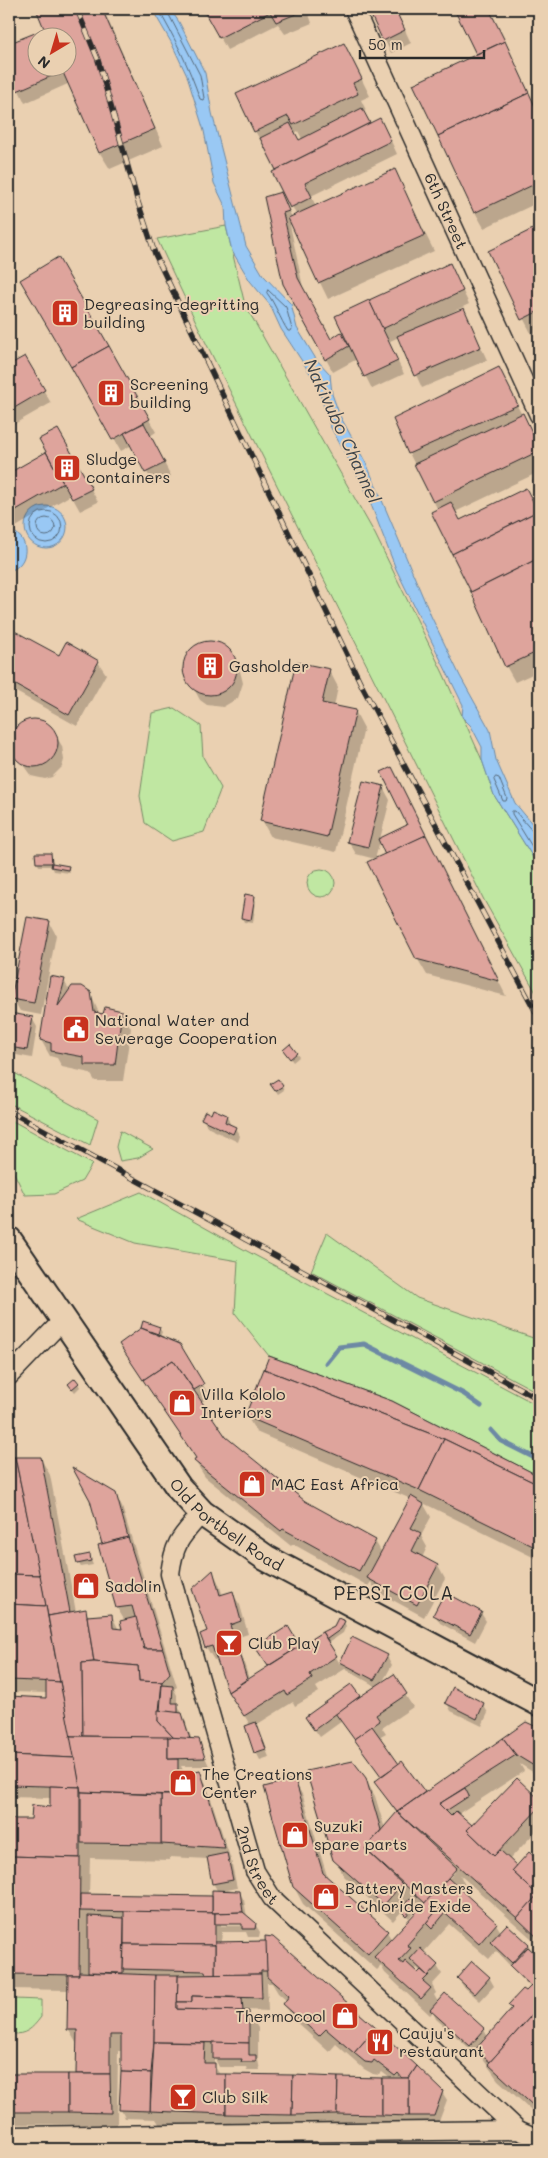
<svg xmlns="http://www.w3.org/2000/svg" width="548" height="2158" viewBox="0 0 548 2158" font-family="Mali,sans-serif">
<rect width="100%" height="100%" fill="#ead0b1"/>
<filter id="ink" filterUnits="userSpaceOnUse"><feTurbulence type="fractalNoise" baseFrequency=".02" numOctaves="2"/><feDisplacementMap in="SourceGraphic" scale="10" xChannelSelector="R" yChannelSelector="G"/><feConvolveMatrix kernelMatrix="1 2 1 2 8 2 1 2 1" color-interpolation-filters="sRGB"/></filter>
<g filter="url(#ink)">
<g fill="#c0e7a2" stroke="#768966">
<polygon points="226,226 245,305 375,534 443,673 482,760 494,795 539,867 539,998 484,900 205,341 157,239"/>
<polygon points="174,708 201,726 203,757 221,788 204,832 172,841 145,823 140,796 152,713"/>
<circle cx="321" cy="883" r="14"/>
<polygon points="9,1070 98,1119 90,1145 9,1103"/>
<polygon points="9,1119 92,1164 82,1181 54,1194 25,1195 12,1169 9,1168"/>
<polygon points="120,1131 153,1149 138,1158 120,1161 116,1147"/>
<polygon points="141,1192 245,1250 539,1406 539,1476 392,1401 269,1356 235,1313 238,1261 135,1243 76,1219"/>
<polygon points="327,1233 417,1298 539,1340 539,1393 311,1271"/>
<path d="M14,1999L41,2000V2017C32,2029 26,2035 10,2034Z"/>
</g>
<g fill="#99c8f4" stroke="#6d89a4">
<polygon points="152,9 170,9 179,22 205,73 212,113 246,246 263,275 291,304 297,328 316,359 330,374 332,394 340,416 367,465 431,616 460,676 490,730 496,760 515,803 539,832 539,867 494,795 482,760 482,747 471,726 462,717 463,705 396,569 365,489 330,426 317,384 281,329 270,305 250,281 232,251 226,226 225,206 214,183 204,131 187,76 171,42"/>
<circle cx="46" cy="527" r="21"/>
<path d="M9,530C31,536 30,565 9,571Z"/>
</g>
<g fill="#0003" fill-rule="evenodd">
<path d="M37,9H103L163,146L110,169L100,153L70,83L25,103L9,69V50L11,44L44,30L49,36ZM38,38H68V68H38Z"/>
<polygon points="218,9 307,9 312,23 285,34 278,24 227,50 207,14"/>
<polygon points="369,9 395,9 411,43 391,53"/>
<polygon points="455,9 489,9 539,114 539,202 484,228 475,212 478,55"/>
<path d="M344,44L370,96L361,100L366,110L362,112L370,125L387,132L397,154L311,196L316,206L394,171L434,251L328,299L292,225H290L304,292L330,340L348,346L456,277L469,304L448,314L449,316L464,310L487,360L422,388L399,337L388,342L404,374L372,389L357,359L333,372L285,284L280,194L292,217L296,215L277,170L255,131ZM298,131L302,139L299,141L295,133Z"/>
<polygon points="539,227 539,332 532,335 489,251"/>
<polygon points="58,259 156,432 150,436 171,476 154,485 132,445 121,451 22,280"/>
<polygon points="24,357 51,403 9,427 9,366"/>
<polygon points="505,383 539,447 539,472 455,512 460,522 533,502 539,514 539,671 515,682 506,666 438,510 409,453"/>
<polygon points="58,430 98,502 80,511 71,495 9,531 9,475 48,453"/>
<polygon points="10,630 59,657 98,662 106,674 77,726 9,688"/>
<polygon points="209,643 217,644 231,654 239,667 243,683 238,698 223,707 207,705 200,700 185,672 188,655 193,649"/>
<polygon points="329,670 338,687 334,707 355,711 364,728 336,852 271,837 262,821"/>
<polygon points="539,718 539,726 536,720"/>
<polygon points="37,721 44,723 54,733 62,746 64,760 62,767 52,777 45,779 31,776 13,751 12,736 22,724"/>
<polygon points="399,781 506,996 427,975 417,958 386,854 380,841 375,859 356,854 349,842 383,787 390,800 380,839 409,826"/>
<polygon points="51,854 53,864 68,867 70,873 54,871 52,866 39,866 37,862"/>
<polygon points="254,897 256,901 253,923 244,922 242,918"/>
<polygon points="49,922 56,935 41,1015 20,1011 13,999"/>
<polygon points="64,981 70,991 90,993 100,1015 121,1012 131,1028 123,1081 95,1081 90,1073 62,1067 57,1058 50,1056 41,1040"/>
<polygon points="11,1015 32,1018 37,1027 32,1058 11,1054 9,1050"/>
<polygon points="296,1053 299,1057 293,1062 287,1054"/>
<polygon points="282,1086 284,1090 278,1094 274,1088"/>
<polygon points="212,1115 227,1116 231,1126 235,1128 240,1136 238,1142 207,1127 203,1119"/>
<polygon points="144,1323 159,1328 162,1332 160,1337 179,1345 210,1397 201,1402 225,1437 305,1502 375,1541 382,1553 411,1499 256,1432 247,1416 392,1402 539,1477 539,1560 423,1503 431,1517 421,1536 427,1547 422,1558 438,1566 445,1579 424,1617 376,1591 371,1582 368,1586 293,1544 291,1546 205,1477 195,1461 197,1459 120,1344 142,1329"/>
<polygon points="78,1383 80,1387 75,1392 69,1385"/>
<path d="M9,1457L41,1459L50,1475L76,1612L85,1610L89,1617L112,1616L119,1630H124L125,1621L117,1608L104,1544L115,1494L122,1507L177,1687L174,1689L177,1695V1704L182,1713L192,1740H198L209,1766H181L186,1777L187,1792H193L199,1771L206,1784L231,1860L237,1888L223,1891L239,1892L244,1900L247,1917L255,1924L260,1932L259,1937H248L246,1932H222L221,1943L267,1942L442,2092L447,2100L438,2124L161,2127L156,2119L125,2118L121,2110L122,2051H118L117,2125L17,2124L15,2120H9V2075H77L78,2046L68,2029L69,1990L9,1989V1820H32L51,1809V1798L9,1797V1697L47,1699V1693L9,1692V1655H12L13,1642H9ZM170,1857L208,1859L213,1883L218,1892L211,1897L89,1895L90,1858L170,1860ZM221,1923H248V1926H221ZM267,1983H272L278,1993L287,2001L284,2004L294,2020L329,2052L336,2044L364,2069L373,2074L379,2075L382,2072L391,2079L220,2075L214,2065V2057L219,2067H246L247,2070H260L258,2060V2028L247,2010L268,2011Z"/>
<polygon points="89,1555 93,1565 81,1567 79,1564"/>
<path d="M213,1572L219,1584L223,1596L232,1593L240,1605L248,1634L236,1638L249,1679L269,1667L257,1647L287,1628L299,1648L344,1622L346,1626L343,1633L328,1643L340,1664L353,1639L387,1656L392,1665L382,1683L393,1676L413,1707L382,1728L386,1734L379,1738L399,1765L402,1763L425,1794L526,1723L539,1730V1776L520,1764L524,1771L458,1814L472,1827L517,1780L539,1801V1828L509,1860L517,1867L536,1860L539,1856V1945L460,1875L465,1885L460,1891L496,1924L501,1932L528,1945L539,1960V2117L498,2080L477,2051L475,2053L436,2019L433,2012L430,2015L385,1973L381,1966L377,1970L303,1904L294,1887V1780L303,1796L328,1879L387,1932L392,1940L423,1907L414,1899L418,1907L409,1918L402,1911L393,1921L344,1876L335,1860L365,1779L375,1796L385,1829L397,1814L376,1782L382,1777L342,1721L320,1737L312,1726L350,1686L360,1698L377,1687L345,1669L316,1687L319,1692L295,1706L293,1702L256,1725L269,1757L260,1760L256,1752L250,1725L230,1691L218,1659L214,1660L206,1647ZM453,1870L455,1872L445,1883L443,1882ZM449,1924L489,1959L496,1951L531,1988L510,2005L513,2010L488,2037L484,2030L438,2002L434,1995L436,1993L432,1985L442,1974L437,1966L423,1953ZM417,1968L421,1972L418,1975L414,1971Z"/>
<polygon points="481,1613 486,1621 475,1642 440,1623 435,1615"/>
<polygon points="453,1689 483,1704 488,1713 482,1726 451,1711 447,1703"/>
<polygon points="489,1977 494,1986 480,2001 463,1986 459,1978"/>
</g>
<g fill="none" stroke-linecap="round" stroke-linejoin="round">
<g stroke="#576a7b" stroke-width="1">
<path d="M158,9C175,38 189,67 200,99L203,100L204,98L200,75L166,9"/>
<path d="M268,290L286,307L292,329L291,331H288C280,319 276,305 267,293Z"/>
<circle cx="46" cy="527" r="16"/>
<circle cx="46" cy="527" r="9"/>
<polygon points="496,777 499,778 507,798 506,801 503,801 494,780"/>
<polyline points="539,834 534,833 515,811 512,811 512,814 539,858"/>
</g>
<g stroke="#6d89a4" stroke-width="5">
<polyline points="326,1363 339,1347 364,1344 464,1394 481,1406"/>
<polyline points="491,1430 501,1441 539,1460"/>
</g>
</g>
<g fill="#dea49c" stroke="#2b2b2b">
<polygon points="36,9 102,9 155,129 99,153 61,68 68,68 68,38 48,38"/>
<polygon points="215,9 305,9 306,10 276,22 270,12 219,38 205,13"/>
<polygon points="368,9 395,9 405,30 383,41"/>
<polygon points="454,9 489,9 505,41 476,54"/>
<polygon points="45,29 48,38 38,38 38,68 61,68 63,71 17,91 9,72 10,43"/>
<polygon points="505,41 529,93 438,136 413,84"/>
<polygon points="344,43 362,79 353,83 358,94 293,125 288,116 254,132 236,94"/>
<polygon points="529,93 539,115 539,182 474,213 438,136"/>
<polygon points="362,108 370,123 276,170 260,138 290,123 299,140"/>
<polygon points="380,118 391,141 305,183 312,197 290,208 272,172"/>
<polygon points="395,169 425,235 318,283 288,218"/>
<polygon points="281,192 289,211 283,213 298,278 331,339 341,332 349,346 325,360 283,284 264,197"/>
<polygon points="539,226 539,311 521,320 488,251"/>
<polygon points="58,257 109,346 71,367 20,280"/>
<polygon points="450,263 463,291 382,329 369,300"/>
<polygon points="369,300 398,361 364,377 335,316"/>
<polygon points="464,308 481,347 414,376 397,336"/>
<polygon points="109,346 150,419 112,440 71,367"/>
<polygon points="25,356 45,390 9,411 9,365"/>
<polygon points="499,367 518,405 408,454 393,419"/>
<polygon points="523,413 539,447 539,451 433,502 414,464"/>
<polygon points="144,423 165,463 145,473 124,433"/>
<polygon points="58,429 92,489 72,499 39,439"/>
<polygon points="46,452 63,483 9,514 9,473"/>
<polygon points="539,477 539,504 538,505 533,493 537,491 533,480"/>
<polygon points="526,488 538,511 452,554 431,512 451,502 460,520"/>
<polygon points="534,513 539,524 539,558 471,592 452,554"/>
<polygon points="539,558 539,651 505,667 471,592"/>
<polygon points="9,628 59,655 66,642 99,661 69,715 9,681"/>
<circle cx="210" cy="668" r="27"/>
<polygon points="296,662 330,669 322,703 356,710 327,837 260,821"/>
<circle cx="34" cy="743" r="24"/>
<polygon points="392,767 426,835 385,855 378,839 407,825 381,772"/>
<polygon points="363,781 384,786 368,847 347,842"/>
<polygon points="426,835 499,981 416,959 367,862"/>
<polygon points="35,853 51,853 52,863 36,863"/>
<polygon points="52,863 69,866 68,870 51,867"/>
<polygon points="245,894 255,896 251,920 241,918"/>
<polygon points="27,917 50,921 34,1003 11,999"/>
<polygon points="50,976 65,979 58,1006 72,986 82,986 91,992 94,1012 103,1014 105,1007 122,1011 115,1065 84,1065 84,1057 51,1051 51,1043 40,1040"/>
<polygon points="10,1013 33,1017 27,1050 9,1047"/>
<polygon points="290,1044 297,1053 290,1059 283,1050"/>
<polygon points="278,1079 283,1086 275,1091 270,1084"/>
<polygon points="213,1109 227,1115 225,1122 236,1127 233,1134 201,1119 205,1111 211,1114"/>
<polygon points="143,1321 160,1327 158,1334 141,1328"/>
<polygon points="141,1328 180,1344 204,1384 194,1390 173,1360 143,1380 119,1344"/>
<polygon points="269,1356 392,1401 539,1476 539,1485 444,1439 264,1369"/>
<polygon points="173,1360 226,1437 305,1501 376,1540 359,1571 283,1529 281,1531 194,1461 196,1458 143,1380"/>
<polygon points="264,1369 444,1439 419,1490 245,1416"/>
<polygon points="75,1378 79,1383 72,1389 68,1384"/>
<polygon points="444,1439 539,1485 539,1549 419,1490"/>
<polygon points="9,1456 15,1457 40,1575 9,1574"/>
<polygon points="15,1457 41,1457 70,1612 48,1616"/>
<polygon points="72,1467 116,1493 128,1537 102,1544 90,1500"/>
<polygon points="411,1496 424,1504 411,1528 421,1533 412,1551 438,1565 417,1605 367,1578"/>
<polygon points="128,1537 163,1649 144,1649 132,1606 116,1608 98,1545"/>
<polygon points="90,1554 91,1561 77,1564 75,1557"/>
<polygon points="213,1570 220,1595 233,1591 241,1621 230,1625 247,1679 228,1692 212,1646 205,1648 200,1634 207,1631 192,1589"/>
<polygon points="9,1574 40,1575 46,1606 9,1604"/>
<polygon points="445,1592 482,1612 470,1634 433,1615"/>
<polygon points="9,1604 46,1606 60,1682 9,1680 9,1654 11,1654 12,1630 9,1630"/>
<polygon points="86,1609 94,1662 82,1663 83,1736 70,1736 48,1616"/>
<polygon points="112,1614 113,1628 122,1629 120,1621 136,1617 144,1649 163,1649 170,1673 162,1682 139,1681 138,1666 94,1662 87,1616"/>
<polygon points="338,1618 345,1621 341,1629 327,1639 322,1632 334,1626"/>
<polygon points="288,1626 300,1646 268,1666 255,1647"/>
<polygon points="322,1632 337,1656 310,1674 312,1679 287,1695 285,1691 244,1716 228,1692"/>
<polygon points="352,1637 388,1655 374,1680 340,1662"/>
<polygon points="94,1662 138,1666 139,1681 162,1682 158,1721 174,1738 83,1736 82,1663"/>
<polygon points="394,1674 407,1694 376,1715 380,1721 354,1739 335,1713"/>
<polygon points="46,1681 60,1682 75,1758 9,1755 9,1696 46,1698"/>
<polygon points="351,1684 360,1696 314,1730 305,1717"/>
<polygon points="162,1685 173,1686 172,1703 178,1703 178,1713 160,1711"/>
<polygon points="453,1687 484,1703 477,1719 445,1703"/>
<polygon points="158,1710 182,1713 190,1739 174,1738 158,1721"/>
<polygon points="256,1722 266,1749 254,1753 245,1726"/>
<polygon points="526,1722 539,1728 539,1769 516,1755 503,1738"/>
<polygon points="372,1726 399,1764 381,1776 354,1739"/>
<polygon points="70,1736 168,1737 168,1759 178,1759 178,1795 81,1792"/>
<polygon points="168,1737 199,1739 205,1758 168,1759"/>
<polygon points="503,1738 516,1755 439,1804 451,1816 456,1811 472,1825 467,1830 494,1856 500,1850 517,1866 512,1871 538,1895 517,1918 397,1812"/>
<polygon points="9,1755 75,1758 80,1787 9,1785"/>
<polygon points="353,1761 366,1778 381,1830 365,1849 402,1884 384,1905 333,1860 306,1771"/>
<polygon points="402,1761 425,1792 397,1812 374,1782"/>
<polygon points="200,1770 225,1848 161,1844 161,1795 178,1795 178,1790 191,1791 186,1773"/>
<polygon points="517,1778 539,1799 539,1808 494,1856 467,1830"/>
<polygon points="295,1779 323,1873 388,1931 368,1954 293,1887 264,1787"/>
<polygon points="50,1786 80,1787 80,1858 9,1856 9,1819 31,1819 32,1805 50,1807"/>
<polygon points="465,1788 469,1796 446,1811 439,1804"/>
<polygon points="81,1792 161,1795 161,1844 81,1843"/>
<polygon points="397,1812 457,1868 425,1903 365,1849"/>
<polygon points="529,1852 536,1858 539,1854 538,1895 512,1871"/>
<polygon points="227,1853 233,1880 212,1884 207,1857"/>
<polygon points="9,1856 80,1858 79,1975 9,1974"/>
<polygon points="448,1878 497,1923 479,1944 439,1908 407,1945 411,1948 399,1961 403,1964 405,1961 418,1973 421,1970 428,1976 423,1981 431,1988 421,1999 374,1957"/>
<polygon points="212,1890 240,1891 243,1912 212,1913"/>
<polygon points="539,1893 539,1939 517,1918"/>
<polygon points="80,1894 212,1896 212,1913 80,1911"/>
<polygon points="410,1898 416,1903 406,1916 400,1910"/>
<polygon points="439,1908 445,1913 432,1929 426,1923"/>
<polygon points="124,1911 215,1913 215,1945 124,1944"/>
<polygon points="243,1912 256,1923 255,1929 242,1929 242,1924 215,1924 215,1913"/>
<polygon points="88,1916 124,1918 123,1973 88,1972"/>
<polygon points="507,1924 529,1944 512,1963 490,1942"/>
<polygon points="265,1936 273,1937 376,2028 354,2053 326,2029 319,2036 283,2004 289,1996 267,1977"/>
<polygon points="266,1941 267,1971 261,1971 261,1974 215,1975 215,1942"/>
<polygon points="124,1944 215,1945 215,1975 206,1974 205,1971 123,1969"/>
<polygon points="528,1947 539,1957 539,1978 531,1986 510,1966"/>
<polygon points="420,1948 438,1965 428,1976 410,1959"/>
<polygon points="472,1961 490,1977 475,1994 457,1978"/>
<polygon points="79,1972 155,1975 154,2042 151,2073 121,2072 121,2035 110,2035 110,2074 76,2074 77,2030 67,2030 68,1975 79,1975"/>
<polygon points="261,1974 262,1998 192,1996 192,2002 177,2002 178,1975"/>
<polygon points="155,1975 178,1975 177,2009 249,2011 249,2043 154,2042"/>
<polygon points="536,1981 539,1984 539,2007 490,2062 475,2050 512,2008 508,2005 523,1989 526,1991"/>
<polygon points="445,1993 485,2029 470,2046 430,2010"/>
<polygon points="192,1996 242,1998 243,2011 177,2009 177,2002 192,2002"/>
<polygon points="539,2007 539,2069 535,2073 539,2077 539,2111 488,2064"/>
<polygon points="376,2028 417,2066 409,2078 402,2078 398,2073 395,2076 374,2060 372,2063 365,2062 354,2053"/>
<polygon points="154,2042 205,2043 204,2063 215,2063 215,2074 226,2074 226,2114 150,2111"/>
<polygon points="213,2042 249,2043 249,2055 256,2055 256,2062 241,2062 242,2059 213,2059"/>
<polygon points="417,2066 443,2091 434,2116 409,2116 409,2078"/>
<polygon points="121,2072 151,2073 150,2111 119,2110"/>
<rect x="9" y="2074" width="59" height="38"/>
<polygon points="68,2074 110,2074 111,2113 68,2112"/>
<polygon points="226,2074 293,2075 292,2115 226,2114"/>
<polygon points="293,2075 338,2077 337,2114 292,2115"/>
<polygon points="338,2077 382,2078 382,2115 337,2114"/>
<polygon points="382,2078 409,2078 409,2116 382,2115"/>
</g>
<g fill="none" stroke-linecap="round" stroke-linejoin="round">
<g stroke="#2b2b2b" stroke-width="21">
<g id="minor">
<path id="s1" d="M354,9L539,415"/>
<polyline points="9,1376 63,1320"/>
<path id="s2" d="M202,1513C181,1537 174,1542 170,1574L255,1871L272,1898L518,2130"/>
<polyline points="9,2136 518,2130 539,2139"/>
</g>
</g>
<g stroke="#2b2b2b" stroke-width="29">
<g id="secondary">
<path id="s3" d="M9,1240L179,1488L202,1513L266,1558L539,1703"/>
</g>
</g>
<use href="#minor" stroke="#ead0b1" stroke-width="18"/>
<use href="#secondary" stroke="#ead0b1" stroke-width="25"/>
<g stroke="#2b2b2b" stroke-width="5.5">
<g id="rail">
<polyline points="77,9 98,60 137,199 155,254 363,688 539,1018"/>
<polyline points="9,1111 539,1399"/>
</g>
</g>
<use href="#rail" stroke="#ead0b1" stroke-width="4" stroke-dasharray="11" stroke-linecap="butt"/>
</g>
</g>
<defs>
<g id="building-square" transform="scale(1.4375)"><rect x="-9" y="-9" width="18" height="18" rx="4" fill="#c8321e" stroke="#ead0b1"/><path d="M-4-6H4V6H1V3H-1V6H-4ZM-2.5-4.3h1.7v1.8h-1.7ZM.8-4.3h1.7v1.8H.8ZM-2.5-1h1.7V.8h-1.7ZM.8-1h1.7V.8H.8Z" fill="#fff"/></g>
<g id="civic-square" transform="scale(1.4375)"><rect x="-9" y="-9" width="18" height="18" rx="4" fill="#c8321e" stroke="#ead0b1"/><path d="M-.6-6.5H3V-4.5H.6V-3L4-1V1h2V6H-6V1h2V-1L-.6-3ZM-1.2 2.5V6h2.4V2.5Z" fill="#fff"/></g>
<g id="shop-square" transform="scale(1.4375)"><rect x="-9" y="-9" width="18" height="18" rx="4" fill="#c8321e" stroke="#ead0b1"/><path d="M-5-2.5h2.3a2.7 3.5 0 0 1 5.4 0H5L5.5 6h-11ZM-1.5-2.5h3a1.5 2.3 0 0 0-3 0Z" fill="#fff"/></g>
<g id="bar-square" transform="scale(1.4375)"><rect x="-9" y="-9" width="18" height="18" rx="4" fill="#c8321e" stroke="#ead0b1"/><path d="M-6-5H6L.8 .8V4.5H3.5V6h-7V4.5H-.8V.8Z" fill="#fff"/></g>
<g id="restaurant-square" transform="scale(1.4375)"><rect x="-9" y="-9" width="18" height="18" rx="4" fill="#c8321e" stroke="#ead0b1"/><path d="M-5-6h1v4h1v-4h1v4h1v-4h1v5L-1.5 .5V6h-2V.5L-5-1ZM5-6V6H3V1.5H1.5Q1.5-4 5-6Z" fill="#fff"/></g>
</defs>
<g fill-rule="evenodd">
<use href="#building-square" x="65" y="313"/>
<use href="#building-square" x="111" y="393"/>
<use href="#building-square" x="67" y="468"/>
<use href="#building-square" x="210" y="666"/>
<use href="#civic-square" x="76" y="1029"/>
<use href="#shop-square" x="182" y="1403"/>
<use href="#shop-square" x="252" y="1484"/>
<use href="#shop-square" x="86" y="1586"/>
<use href="#bar-square" x="229" y="1643"/>
<use href="#shop-square" x="183" y="1783"/>
<use href="#shop-square" x="295" y="1835"/>
<use href="#shop-square" x="326" y="1897"/>
<use href="#shop-square" x="345" y="2016"/>
<use href="#restaurant-square" x="380" y="2042"/>
<use href="#bar-square" x="183" y="2097"/>
</g>
<g text-anchor="middle" stroke-width="4" stroke-linejoin="round" paint-order="stroke">
<g font-size="16" fill="#2b2b2b" stroke="#ead0b1">
<text dy="6" stroke="none"><textPath href="#s1" startOffset="222">6th Street</textPath></text>
<text dy="6" stroke="none"><textPath href="#s3" startOffset="361">Old Portbell Road</textPath></text>
<text dy="6" stroke="none"><textPath href="#s2" startOffset="375">2nd Street</textPath></text>
</g>
<g font-size="16" fill="#2b2b2b" stroke="#ead0b1" text-anchor="start">
<text x="84" y="310">Degreasing-degritting<tspan x="84" dy="18">building</tspan></text>
<text x="130" y="390">Screening<tspan x="130" dy="18">building</tspan></text>
<text x="86" y="465">Sludge<tspan x="86" dy="18">containers</tspan></text>
<text x="229" y="672">Gasholder</text>
<text x="95" y="1026">National Water and<tspan x="95" dy="18">Sewerage Cooperation</tspan></text>
<text x="201" y="1400">Villa Kololo<tspan x="201" dy="18">Interiors</tspan></text>
<text x="271" y="1490">MAC East Africa</text>
<text x="105" y="1592">Sadolin</text>
<text x="248" y="1649">Club Play</text>
<text x="202" y="1780">The Creations<tspan x="202" dy="18">Center</tspan></text>
<text x="314" y="1832">Suzuki<tspan x="314" dy="18">spare parts</tspan></text>
<text x="345" y="1894">Battery Masters<tspan x="345" dy="18">- Chloride Exide</tspan></text>
<text x="326" y="2022" text-anchor="end">Thermocool</text>
<text x="399" y="2039">Cauju's<tspan x="399" dy="18">restaurant</tspan></text>
<text x="202" y="2103">Club Silk</text>
</g>
<g font-size="18" font-style="italic" fill="#3c4349" stroke="#ead0b1">
<text transform="translate(342 431) rotate(65)" y="6">Nakivubo Channel</text>
</g>
<g font-size="19" letter-spacing="1" fill="#2b2b2b" stroke="#ead0b1">
<text x="394" y="1600">PEPSI COLA</text>
</g>
</g>
<rect width="548" height="2158" fill="none" stroke="#ead0b1" stroke-width="30"/>
<rect x="15" y="15" width="518" height="2128" fill="none" stroke="#2b2b2b" stroke-width="2" filter="url(#ink)"/>
<g transform="translate(52 52) rotate(218)"><circle r="24" fill="#ead0b1" stroke="#9e8e7b"/>
<path d="M0-4L9 19L0 12L-9 19Z" fill="#c8321e"/>
<text y="-8" font-size="14" font-weight="bold" text-anchor="middle" fill="#2b2b2b">N</text>
</g>
<path d="M360 50v8h124v-8" fill="none" stroke="#2b2b2b" stroke-width="2.5"/>
<text x="368" y="50" font-size="15" fill="#2b2b2b" stroke="#ead0b1" stroke-width="4" paint-order="stroke">50 m</text>
</svg>
